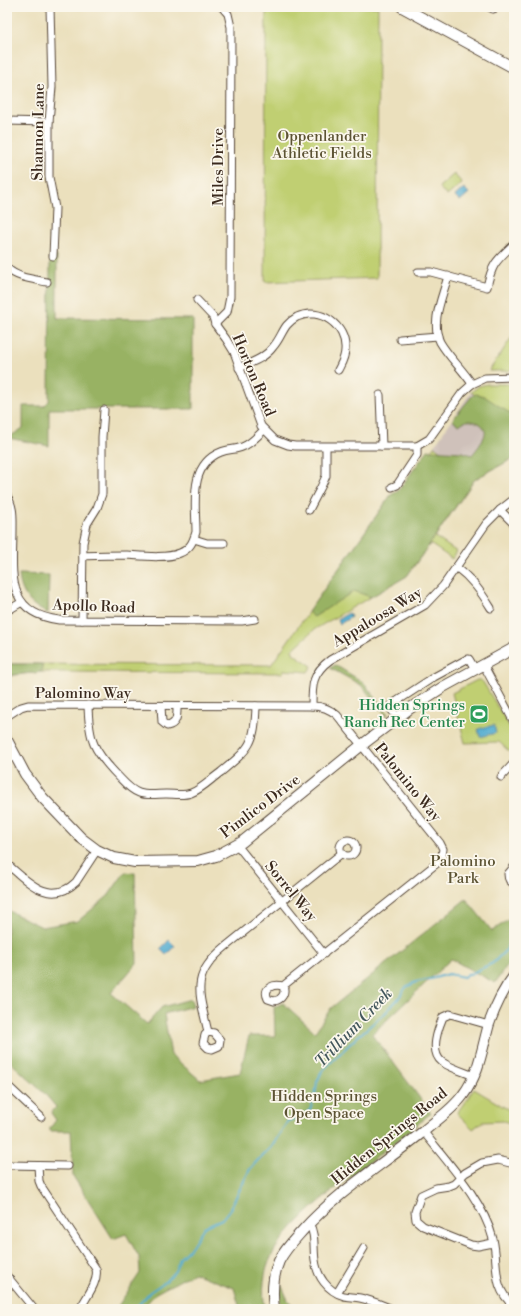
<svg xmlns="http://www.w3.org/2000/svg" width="521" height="1316" viewBox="0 0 521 1316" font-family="'Libre Bodoni',serif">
<rect width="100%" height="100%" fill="#fbf7ec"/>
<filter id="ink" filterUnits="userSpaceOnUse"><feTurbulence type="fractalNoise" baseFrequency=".025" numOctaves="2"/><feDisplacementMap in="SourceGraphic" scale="8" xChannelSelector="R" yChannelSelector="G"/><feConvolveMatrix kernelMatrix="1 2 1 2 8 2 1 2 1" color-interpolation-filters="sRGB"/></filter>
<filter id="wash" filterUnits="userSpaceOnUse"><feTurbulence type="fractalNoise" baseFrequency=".012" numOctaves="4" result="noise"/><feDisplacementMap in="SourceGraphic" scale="16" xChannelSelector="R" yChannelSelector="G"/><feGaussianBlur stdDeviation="0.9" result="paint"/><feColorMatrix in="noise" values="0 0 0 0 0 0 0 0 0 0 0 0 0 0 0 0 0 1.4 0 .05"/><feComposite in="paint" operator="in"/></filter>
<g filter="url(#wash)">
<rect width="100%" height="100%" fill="#ebe0bd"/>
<polygon fill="#cfc1ba" points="471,392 512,420 473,474 434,446"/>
<g fill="#c0cf72" stroke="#7e7c48">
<polygon points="266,7 378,7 377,278 265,282"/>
<polygon points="454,174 462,183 447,196 439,187"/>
<polygon points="514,334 514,359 512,369 508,371 489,371"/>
<polygon points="488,384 508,384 512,387 514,405 514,458 475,479 435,537 457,552 452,559 430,544 407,576 315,629 292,650 294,654 312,666 308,672 284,670 283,673 42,672 13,675 7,678 7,664 271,665 391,495 398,495 434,446 473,474 511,421 471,392 479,386"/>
<polygon points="477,680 481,680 483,682 514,734 514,752 512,754 499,742 465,743 452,693"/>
<polygon points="474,1089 514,1113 514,1124 503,1121 482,1122 473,1129 457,1113"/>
</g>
<g fill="#98b264" stroke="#6a6e41">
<polygon points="50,256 57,256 57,318 193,319 193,409 49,409 49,446 8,438 23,428 23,406 44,406 49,401"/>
<path d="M476,394L484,396L514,416V458L475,479L407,576L371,597L354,591L314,617L308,612L391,495L398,491L428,450L462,452L472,455C476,450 482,443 484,437C489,426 476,420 467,421C464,421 462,423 459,425L453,421V419L472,396Z"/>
<path d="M19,574L49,575L48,613C31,607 20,593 19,574Z"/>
<polygon points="7,664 42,664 42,672 13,675 7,678"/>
<polygon points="335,665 363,682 387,712 387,716 361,685 330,668"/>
<path d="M125,872L135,873L137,963L111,993L147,1024L162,1007L191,999L193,1006L164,1014L171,1055L200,1080L240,1073L249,1036H275L274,1007L283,1003L315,1032L331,1008L466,899L492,931L514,916V955L495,983L451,959L372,1034L431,1113C413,1128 396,1142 378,1156C349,1178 319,1199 294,1226C286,1235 277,1244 272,1255C263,1272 262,1291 265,1309H240L234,1288L194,1273L156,1293L142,1309H116L140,1273L139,1257L126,1234L113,1239L73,1176L71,1131H50V1128L56,1120L51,1113L56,1107L45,1094L7,1059V910L42,927L78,921L108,896Z"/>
<polygon points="279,1280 288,1300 296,1309 282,1309 280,1302"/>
</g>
<g fill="#51abcf" stroke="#466a76">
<polygon points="464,188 469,193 460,201 455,196"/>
<polygon points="349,613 351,617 340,624 338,619"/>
<polygon points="494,725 496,733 480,737 478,729"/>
<polygon points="169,940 175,946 166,955 160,949"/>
</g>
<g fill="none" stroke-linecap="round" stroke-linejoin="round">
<polyline stroke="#51abcf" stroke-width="2" points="135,1309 150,1292 166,1281 175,1271 180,1258 191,1247 204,1227 222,1219 230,1209 250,1169 258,1160 271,1147 288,1121 300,1117 310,1110 315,1095 317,1082 322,1071 356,1038 385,1013 398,999 406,987 416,982 435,978 448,974 464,977 493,963 507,949 512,933 514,932"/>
</g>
</g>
<g filter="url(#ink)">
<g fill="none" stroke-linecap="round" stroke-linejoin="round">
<g stroke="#554536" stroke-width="9">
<g id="street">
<polyline points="50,7 52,87 49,122 49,177 55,208 53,256"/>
<polyline points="489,7 493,9 499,7"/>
<polyline points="7,121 49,122"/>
<path d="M7,268C17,278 33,279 47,282"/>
<path d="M418,272H431L487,287C492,263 497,260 514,244"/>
<path d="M448,276C443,296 430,322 440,342C448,356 463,370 472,384"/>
<polyline points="197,300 213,317 215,324 226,339 234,352 261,426 275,440 288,445 295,446 417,446 429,439 462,393 472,384 485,378 514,377"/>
<polyline points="215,324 227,312 230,297 231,27 228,14 222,7"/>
<polyline points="400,339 438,336"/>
<path d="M239,368C252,362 265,358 273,347C283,336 282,325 297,317C320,306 347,326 345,350C345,358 341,364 338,370"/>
<polyline points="380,395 382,446"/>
<polyline points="392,487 397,485 417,455 417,446"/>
<path d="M7,496C14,507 13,517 13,529C13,572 4,613 59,620L242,621L255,619"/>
<polyline points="309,510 321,487 326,476 326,447"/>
<polyline points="500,510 514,524"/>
<polyline points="194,539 207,543 224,543"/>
<path d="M83,556C97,555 112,555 127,555C142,556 166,559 180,553C190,549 193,542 196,532C196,504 188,465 221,452C228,449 235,450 242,447C251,444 257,436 264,430"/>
<path d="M456,567C472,579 481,592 491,608"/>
<polyline points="7,611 22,602"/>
<polyline points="82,620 83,543 87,524 97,508 102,494 102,437 104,410"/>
<polyline points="483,664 514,722"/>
<path d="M88,705C89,741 93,750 118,776C124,782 130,790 139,793C147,796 158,794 166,794C174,794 183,796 191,793C202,789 211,779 221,772C250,748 255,744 256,706"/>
<path d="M161,706L162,722L167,726C178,724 177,715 177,706"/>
<path d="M312,706C312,685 312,673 330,660L425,605L443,586L486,524L500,510L514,499"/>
<path d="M7,716L21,707L28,705L312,706C323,706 329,709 337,715L440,843L443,849L441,860L283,986C274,984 262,987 268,999L274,1001C282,1000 286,993 283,986"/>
<polyline points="398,718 390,708 391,705 434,677 467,659 469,659 475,669"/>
<polyline points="501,777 514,763"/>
<circle cx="348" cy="848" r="8"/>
<polyline points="237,845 324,954"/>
<path d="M7,864C27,881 50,907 76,882L97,850"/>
<path d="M514,867L508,874C508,879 509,882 514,883"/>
<path d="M208,1032C199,992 190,976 225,947L342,853"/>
<polygon points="208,1032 214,1033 220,1040 219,1046 212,1049 208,1048 203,1043 205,1035"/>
<path d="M474,1076C464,1072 451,1068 442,1062C429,1052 438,1029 443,1017L450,1014L489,1025"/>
<polyline points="7,1085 41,1117"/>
<path d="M423,1131C448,1163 483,1200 493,1239C499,1265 491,1287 514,1306"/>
<polyline points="7,1165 68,1166"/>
<path d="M38,1166L39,1181L41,1186L96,1269C99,1282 86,1297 80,1309"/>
<path d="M309,1223C316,1235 313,1247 315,1260C317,1276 327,1291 344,1296C349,1297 355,1297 360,1298C371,1300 382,1305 392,1309"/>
<polyline points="493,1243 478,1246 471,1245 423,1226 416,1220 415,1212 421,1195 436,1188 449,1186 454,1184 465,1173 482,1163 498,1160 514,1164"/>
<polyline points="7,1276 34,1309"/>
<polyline points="337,1293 364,1248"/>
</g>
</g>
<g stroke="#554536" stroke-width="12">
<g id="secondary">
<polyline points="402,7 514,68"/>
<polyline points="7,740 25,774 42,797 81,838 97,850 114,858 135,862 198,861 216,856 242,842 358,748 409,709 443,687 514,648"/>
<path d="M274,1309C272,1293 272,1277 279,1261C285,1249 294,1240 303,1230C338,1191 385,1163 425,1130C438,1119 453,1109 463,1095C479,1074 482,1049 489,1024C495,1007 503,990 514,976"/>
</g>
</g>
<use href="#street" stroke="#fff" stroke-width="7"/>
<use href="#secondary" stroke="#fff" stroke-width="10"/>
</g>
</g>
<defs>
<g id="stadium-square" transform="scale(1)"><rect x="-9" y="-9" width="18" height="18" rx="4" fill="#2e9e5b" stroke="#fbf7ec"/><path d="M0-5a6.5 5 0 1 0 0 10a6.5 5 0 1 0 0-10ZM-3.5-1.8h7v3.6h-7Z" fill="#fff"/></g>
</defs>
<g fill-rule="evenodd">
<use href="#stadium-square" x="479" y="714"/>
</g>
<g text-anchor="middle" stroke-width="3.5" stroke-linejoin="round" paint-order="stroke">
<g font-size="15" fill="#3b2a1e" stroke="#fbf7ec">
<text transform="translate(38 132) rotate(-89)" y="5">Shannon Lane</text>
<text transform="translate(218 167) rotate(-90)" y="5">Miles Drive</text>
<text transform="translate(254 375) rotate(67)" y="5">Horton Road</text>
<text transform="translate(94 606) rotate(2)" y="5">Apollo Road</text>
<text transform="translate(377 617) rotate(-31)" y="5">Appaloosa Way</text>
<text x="83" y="698">Palomino Way</text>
<text transform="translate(408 782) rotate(51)" y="5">Palomino Way</text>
<text transform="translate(260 806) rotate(-37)" y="5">Pimlico Drive</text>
<text transform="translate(291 891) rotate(51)" y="5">Sorrel Way</text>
<text transform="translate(389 1136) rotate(-39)" y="5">Hidden Springs Road</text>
</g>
<g font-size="15" fill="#5c5333" stroke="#fbf7ec">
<text x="322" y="141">Oppenlander<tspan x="322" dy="17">Athletic Fields</tspan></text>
<text x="463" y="866">Palomino<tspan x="463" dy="17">Park</tspan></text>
<text x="324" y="1101">Hidden Springs<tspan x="324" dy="17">Open Space</tspan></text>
</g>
<g font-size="15" fill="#27864d" stroke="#fbf7ec" text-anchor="end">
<text x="465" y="710">Hidden Springs<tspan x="465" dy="17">Ranch Rec Center</tspan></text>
</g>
<g font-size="16" font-style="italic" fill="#43575c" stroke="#fbf7ec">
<text transform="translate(353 1027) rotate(-46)" y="6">Trillium Creek</text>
</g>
</g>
<rect width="521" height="1316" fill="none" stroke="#fbf7ec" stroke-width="24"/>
</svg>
